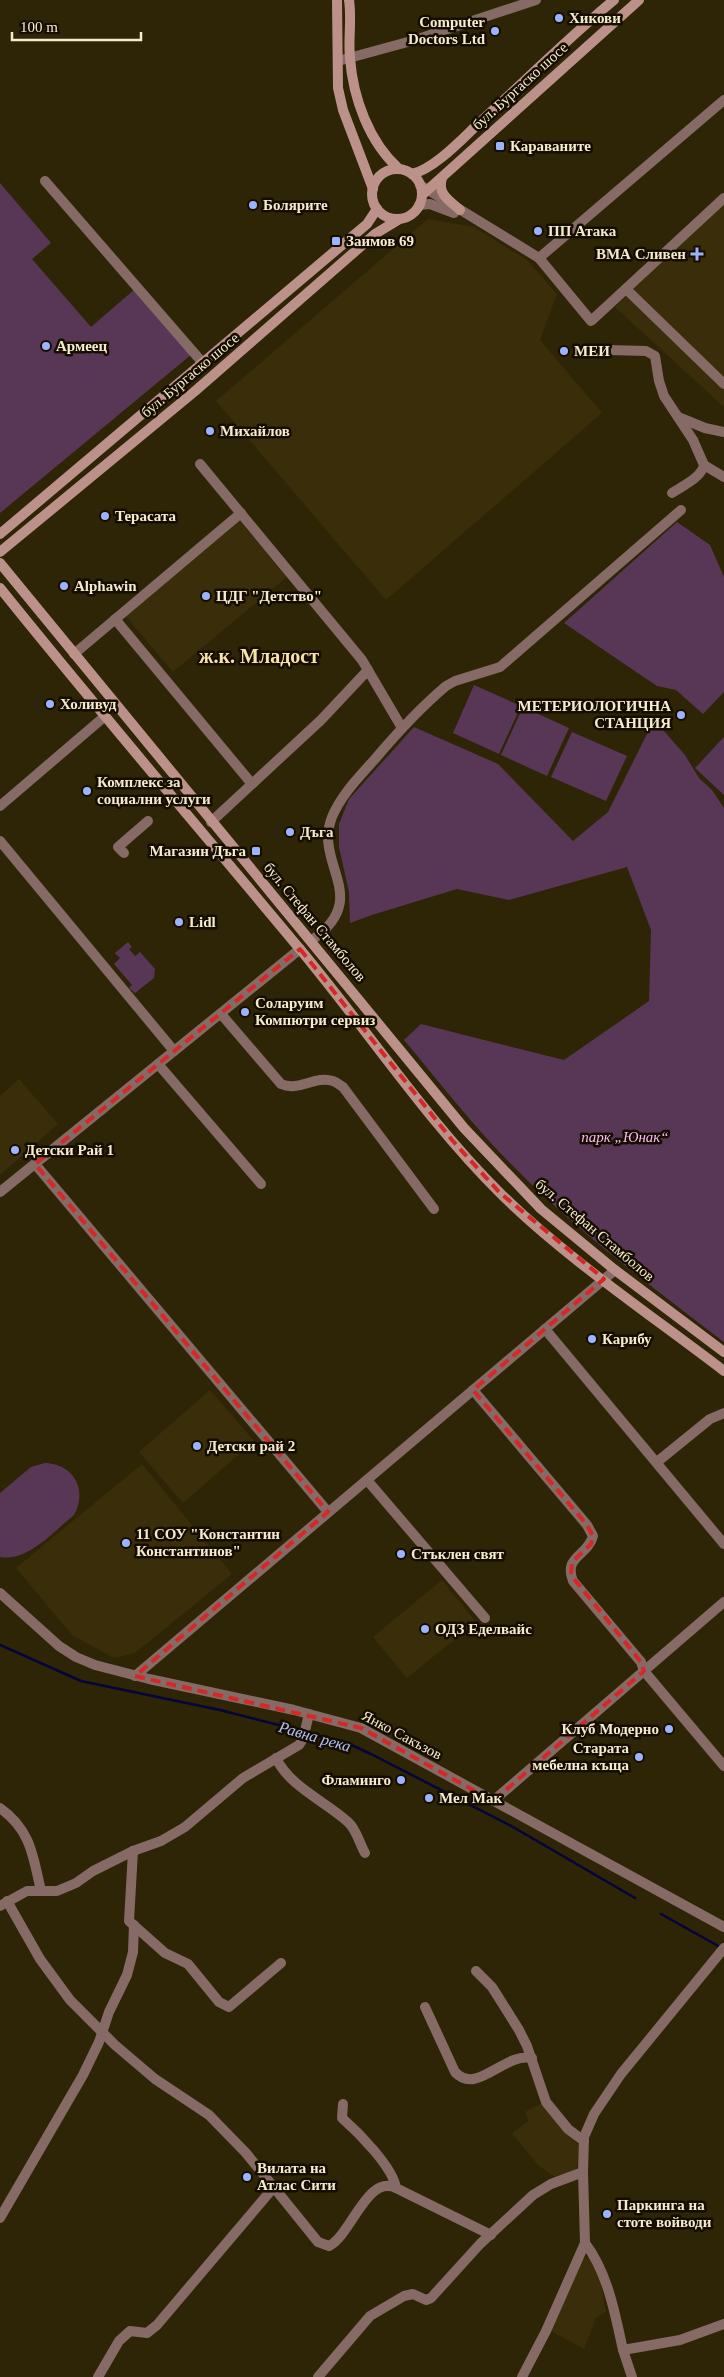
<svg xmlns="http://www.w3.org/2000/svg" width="724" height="2377" viewBox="0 0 724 2377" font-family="Georgia,serif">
<rect width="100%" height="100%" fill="#2e2406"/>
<g fill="#3a2e0a">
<polygon points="724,202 724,407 615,307"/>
<polygon points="428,219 474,227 527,260 557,294 540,340 602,413 386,600 216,401"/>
<polygon points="239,520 287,577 173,672 125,615"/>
<polygon points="19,1079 58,1124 0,1175 0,1096"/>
<polygon points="210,1390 254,1441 183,1503 139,1452"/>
<polygon points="142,1464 232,1574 135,1653 114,1658 72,1635 16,1568"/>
<polygon points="442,1580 476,1622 407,1678 373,1637"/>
<polygon points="542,2103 579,2146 577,2168 574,2172 555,2177 539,2166 512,2133 529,2121 525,2112"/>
<polygon points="587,2256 599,2274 606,2312 596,2318 584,2349 551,2331 582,2261"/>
</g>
<g fill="#583756">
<polygon points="0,183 51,243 32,259 91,327 135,289 192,354 0,513"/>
<polygon points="677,522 710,545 724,577 724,692 703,714 676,690 657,686 564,623"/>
<polygon points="474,685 521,706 499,754 453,733"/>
<polygon points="523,707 569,728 547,776 501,755"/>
<path d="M652,724L664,731L685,755L699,778L712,790L724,808V1342C652,1287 578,1232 514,1167C474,1127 440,1083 404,1040L421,1024L564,1060L649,1001L651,930L627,867L509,900L457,889L372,915L350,923L349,892L339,847V824L349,799L414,727L498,764L573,841L608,812Z"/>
<polygon points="572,732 627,756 606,801 551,777"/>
<polygon points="724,737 724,795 695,768"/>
<polygon points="128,942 132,947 129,949 135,956 140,952 155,969 154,978 135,993 129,988 132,985 114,964 120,958 115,953"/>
<path d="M45,1463C74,1464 88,1490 74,1515C54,1531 28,1562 0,1557V1493L31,1467Z"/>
</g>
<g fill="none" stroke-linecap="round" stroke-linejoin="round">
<g stroke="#05043b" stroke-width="2.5">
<polyline points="0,1645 81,1681 220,1710 302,1731"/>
<polyline points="307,1733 347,1743 371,1754 513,1827 635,1898"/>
<polyline points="661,1914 720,1947"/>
</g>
<g stroke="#856a65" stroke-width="10">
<polyline points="338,61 415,40 536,0"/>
<polyline points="45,181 202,362"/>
<polyline points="420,185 539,258 591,321 724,198"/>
<polyline points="419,205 430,204 454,213"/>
<polyline points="539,258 724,100"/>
<polyline points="626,289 724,384"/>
<path d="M608,350L646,351L655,356L659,381L664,396L693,440L704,465C701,478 682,486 672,493"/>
<polyline points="678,417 705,428 724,432"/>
<polyline points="200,464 362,660 402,728"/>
<polyline points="704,465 724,477"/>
<polyline points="115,619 252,784"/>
<polyline points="74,654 241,513"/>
<polyline points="0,806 104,717"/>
<polyline points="211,822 321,720 368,670"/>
<polyline points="0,841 174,1051"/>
<polyline points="124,853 118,847 148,821"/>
<path d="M312,940C373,897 313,865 332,817C341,795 359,777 375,759C397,733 420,708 446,686L455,681L500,667L681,510"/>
<path d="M221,1014L281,1084C299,1092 315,1075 333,1081C336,1082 340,1085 343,1087L434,1209"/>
<polyline points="158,1064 261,1184"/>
<polyline points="35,1164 328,1512"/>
<polyline points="0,1192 300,949"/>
<polyline points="545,1329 724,1544"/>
<path d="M473,1390L587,1525L593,1536C588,1556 563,1556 573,1581L641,1662L644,1671L724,1766"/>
<polyline points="657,1462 710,1419 724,1413"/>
<polyline points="367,1480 485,1618"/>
<polyline points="0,1593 59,1646 76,1657 95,1665 149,1679 294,1710 361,1728 724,1927"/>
<polyline points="135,1676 615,1270"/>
<path d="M276,1758C290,1787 325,1801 348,1822C357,1830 359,1843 365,1853"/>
<polyline points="493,1801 724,1602"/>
<path d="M0,1808C31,1830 33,1856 41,1891"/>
<path d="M7,1901L40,1959L70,2000L115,2045L155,2079L209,2115L246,2153L318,2242L329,2246C352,2234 367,2174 396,2188"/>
<polyline points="0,1906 27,1891 57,1891 76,1883 93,1871 133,1851"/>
<polyline points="281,1963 229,2007 219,2002 188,1964 165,1953 129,1921 133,1851 161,1841 185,1827 243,1778 299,1745 303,1739 309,1714"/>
<polyline points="476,1971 492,1987 519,2030 527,2046 546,2102 568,2129 584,2141"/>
<path d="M425,2007L455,2072C477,2096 504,2052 532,2058"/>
<path d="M343,2104L342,2118C358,2132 393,2167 396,2188L491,2235"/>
<polyline points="0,2218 83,2075 99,2042 109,2012 127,1975 133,1952 134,1925"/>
<path d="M585,2243C608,2273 615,2314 623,2350L680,2340L724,2324"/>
<polyline points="623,2350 632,2377"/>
<polyline points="98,2377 119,2341 130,2331 147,2333 157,2325 274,2187"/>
<polyline points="318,2377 370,2316 404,2296 413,2294 426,2300 431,2298 480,2244 533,2195 551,2184 583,2172 584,2137 594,2114 621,2074 724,1948"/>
<polyline points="522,2377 546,2331 585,2243 583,2172"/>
</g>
<g stroke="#bc918a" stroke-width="10">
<polyline points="337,0 338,88 343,110 373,189"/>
<path d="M349,0C352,19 348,39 350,58C353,98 369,142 399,169"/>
<circle cx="397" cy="194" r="25"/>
<path d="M412,174C434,169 461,140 478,124C523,83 567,39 614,0"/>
<path d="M442,178C437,194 449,200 460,210"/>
<polyline points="422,195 639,0"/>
<polyline points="0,534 367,224 377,209"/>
<polyline points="0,552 194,392 375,234 398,220"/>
<polyline points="0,563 464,1128 541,1209 615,1270 724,1352"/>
<path d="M0,588C98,710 199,828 299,948C366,1028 427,1121 501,1194C566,1258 651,1315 724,1371"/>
</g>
</g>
<path fill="none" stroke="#d62828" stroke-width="4" stroke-dasharray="10 6" stroke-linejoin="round" d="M300,949L452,1140L499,1192L604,1279L473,1390L587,1525L593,1536L591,1544L572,1562L571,1575L641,1662L644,1671L493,1801L361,1728L135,1676L328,1512L35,1164Z"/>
<g fill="#9cb4fd" stroke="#150d00" stroke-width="2">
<circle cx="559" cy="18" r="5"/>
<circle cx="495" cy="31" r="5"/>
<rect x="495" y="141" width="10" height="10" rx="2.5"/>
<circle cx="253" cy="205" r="5"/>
<circle cx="538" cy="231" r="5"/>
<rect x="331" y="236" width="10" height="10" rx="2.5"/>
<path d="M694.5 246.5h5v5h5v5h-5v5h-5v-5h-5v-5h5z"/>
<circle cx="46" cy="346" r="5"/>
<circle cx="564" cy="351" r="5"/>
<circle cx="210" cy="431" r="5"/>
<circle cx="105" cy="516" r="5"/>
<circle cx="64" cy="586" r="5"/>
<circle cx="206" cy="596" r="5"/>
<circle cx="50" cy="704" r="5"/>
<circle cx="681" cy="715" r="5"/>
<circle cx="87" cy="791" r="5"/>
<circle cx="290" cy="832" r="5"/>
<rect x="251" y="846" width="10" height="10" rx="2.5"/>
<circle cx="179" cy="922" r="5"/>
<circle cx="245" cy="1012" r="5"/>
<circle cx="15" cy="1150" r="5"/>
<circle cx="592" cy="1339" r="5"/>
<circle cx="197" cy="1446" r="5"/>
<circle cx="126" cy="1543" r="5"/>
<circle cx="401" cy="1554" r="5"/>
<circle cx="425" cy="1629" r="5"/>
<circle cx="669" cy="1729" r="5"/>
<circle cx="639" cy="1757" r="5"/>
<circle cx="401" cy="1780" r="5"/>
<circle cx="429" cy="1798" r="5"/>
<circle cx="247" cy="2177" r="5"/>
<circle cx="607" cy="2214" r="5"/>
</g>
<g text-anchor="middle" stroke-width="5" stroke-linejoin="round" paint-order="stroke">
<g font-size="15" font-weight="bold" fill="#f5ebce" stroke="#150d00" text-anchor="start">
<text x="569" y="23">Хикови</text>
<text x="485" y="27" text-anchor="end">Computer<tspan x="485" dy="17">Doctors Ltd</tspan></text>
<text x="510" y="151">Караваните</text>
<text x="263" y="210">Болярите</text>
<text x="548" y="236">ПП Атака</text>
<text x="346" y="246">Заимов 69</text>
<text x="686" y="259" text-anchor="end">ВМА Сливен</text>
<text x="56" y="351">Армеец</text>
<text x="574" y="356">МЕИ</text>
<text x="220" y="436">Михайлов</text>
<text x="115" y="521">Терасата</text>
<text x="74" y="591">Alphawin</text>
<text x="216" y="601">ЦДГ "Детство"</text>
<text x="60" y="709">Холивуд</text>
<text x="671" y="711" text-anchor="end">МЕТЕРИОЛОГИЧНА<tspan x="671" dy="17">СТАНЦИЯ</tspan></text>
<text x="97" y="787">Комплекс за<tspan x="97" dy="17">социални услуги</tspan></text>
<text x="300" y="837">Дъга</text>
<text x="246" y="856" text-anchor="end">Магазин Дъга</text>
<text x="189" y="927">Lidl</text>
<text x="255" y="1008">Соларуим<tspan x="255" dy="17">Компютри сервиз</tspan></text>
<text x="25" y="1155">Детски Рай 1</text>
<text x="602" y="1344">Карибу</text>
<text x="207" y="1451">Детски рай 2</text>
<text x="136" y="1539">11 СОУ "Константин<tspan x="136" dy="17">Константинов"</tspan></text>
<text x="411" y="1559">Стъклен свят</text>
<text x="435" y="1634">ОДЗ Еделвайс</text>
<text x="659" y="1734" text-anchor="end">Клуб Модерно</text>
<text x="629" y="1753" text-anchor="end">Старата<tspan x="629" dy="17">мебелна къща</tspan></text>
<text x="391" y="1785" text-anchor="end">Фламинго</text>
<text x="439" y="1803">Мел Мак</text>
<text x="257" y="2173">Вилата на<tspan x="257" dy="17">Атлас Сити</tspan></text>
<text x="617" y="2210">Паркинга на<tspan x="617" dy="17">стоте войводи</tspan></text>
</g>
<g font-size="15" fill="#f5ebce" stroke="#150d00">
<text transform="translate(520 86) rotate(-42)" y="5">бул. Бургаско шосе</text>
<text transform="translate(190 375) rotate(-40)" y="5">бул. Бургаско шосе</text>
<text transform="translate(315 922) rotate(50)" y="5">бул. Стефан Стамболов</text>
<text transform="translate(595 1230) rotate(40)" y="5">бул. Стефан Стамболов</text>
<text transform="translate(402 1735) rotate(28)" y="5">Янко Сакъзов</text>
</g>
<g font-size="15" font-style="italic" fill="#fcbcf6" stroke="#150d00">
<text x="625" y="1142">парк „Юнак“</text>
</g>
<g font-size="16" font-style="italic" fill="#afc2f8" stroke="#150d00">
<text transform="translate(315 1736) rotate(16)" y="6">Равна река</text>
</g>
<g font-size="20" font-weight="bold" fill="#f8e2a7" stroke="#150d00">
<text x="259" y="663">ж.к. Младост</text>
</g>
</g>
<path d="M12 32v8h129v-8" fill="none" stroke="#f5ebce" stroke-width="2.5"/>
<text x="20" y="32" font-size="15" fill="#f5ebce" stroke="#150d00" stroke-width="4" paint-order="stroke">100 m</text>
</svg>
